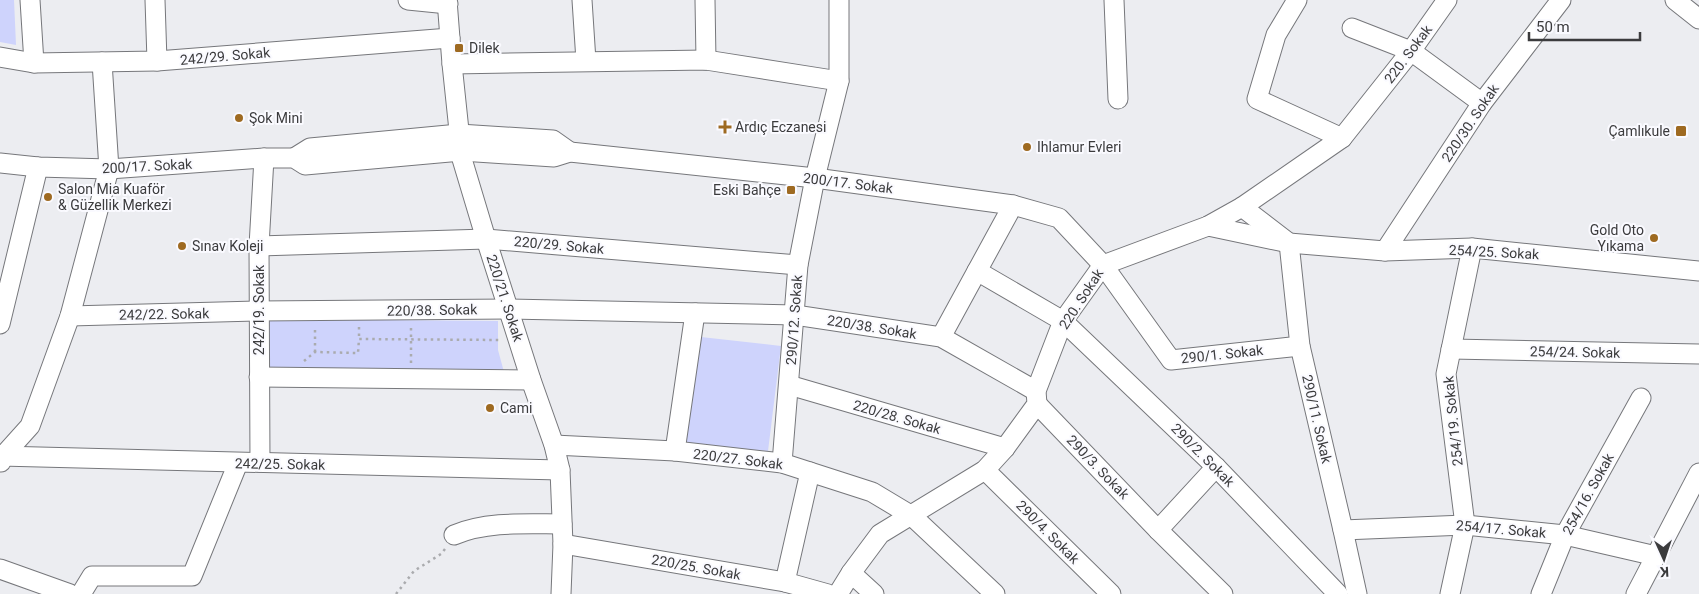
<svg xmlns="http://www.w3.org/2000/svg" width="1699" height="594" viewBox="0 0 1699 594" font-family="Roboto,sans-serif">
<rect width="100%" height="100%" fill="#ecedf1"/>
<g fill="#ced3fc">
<polygon points="0,0 14,0 16,45 0,42"/>
<polygon points="268,319 498,321 498,350 504,372 266,370"/>
<polygon points="701,337 781,346 768,451 684,445"/>
</g>
<g fill="none" stroke-linecap="round" stroke-linejoin="round">
<g stroke="#76777b" stroke-width="21">
<g id="minor">
<polyline points="30,0 34,63"/>
<polyline points="155,0 157,61"/>
<polyline points="408,0 448,4"/>
<polyline points="447,0 452,64 462,159 486,239 531,380 554,445 560,470 563,544 561,594"/>
<polyline points="582,0 586,61"/>
<polyline points="705,0 706,60"/>
<polyline points="1114,0 1118,99"/>
<polyline points="1297,0 1276,35 1257,99 1342,138"/>
<polyline points="1675,0 1699,19"/>
<polyline points="1352,28 1411,51 1482,103"/>
<polyline points="0,57 34,63 157,61 450,38"/>
<polyline points="452,64 706,60 839,81"/>
<polyline points="294,158 310,148 459,134 553,140 570,152"/>
<polyline points="0,163 38,167 109,169 264,158 294,158 305,165 461,151 554,157 570,152 815,178 1013,205 1059,218 1103,265 1171,360 1300,346"/>
<polyline points="1242,207 1289,243 1300,346 1343,530 1357,594"/>
<polyline points="1208,226 1289,243 1385,251 1472,248 1699,271"/>
<polyline points="259,246 486,239 798,265"/>
<polyline points="1385,251 1482,103 1561,0"/>
<polyline points="977,271 1063,321 1216,467 1338,594"/>
<polyline points="70,316 258,311 509,309 795,315 941,337 1036,391"/>
<polyline points="0,324 38,167"/>
<polyline points="941,337 1013,205"/>
<polyline points="1451,349 1699,354"/>
<polyline points="259,377 531,380"/>
<polyline points="789,385 1005,448"/>
<polyline points="1037,404 1158,530 1223,594"/>
<polyline points="554,445 675,451 782,463 872,492 912,516 995,594"/>
<polyline points="675,451 695,313"/>
<polyline points="0,456 560,470"/>
<polyline points="1,462 3,456 30,426 70,316 109,169 102,62"/>
<polyline points="260,462 259,246 264,158"/>
<polyline points="782,463 798,265 815,178 839,81 839,0"/>
<polyline points="985,470 1111,594"/>
<polyline points="1158,530 1216,467"/>
<polyline points="1343,530 1465,525 1565,535 1656,556"/>
<path d="M454,535C487,521 527,524 562,524"/>
<polyline points="563,544 785,582 828,594"/>
<polyline points="0,569 70,594"/>
<polyline points="851,573 874,594"/>
<polyline points="785,582 810,472"/>
<polyline points="81,594 92,576 192,576 238,463"/>
<polyline points="838,594 851,573 880,534 985,470 1005,448 1037,404 1036,391 1063,321 1103,265 1208,226 1242,207 1342,138 1411,51 1447,0"/>
<polyline points="1450,594 1465,525 1446,374 1472,248"/>
<polyline points="1541,594 1565,535 1641,398"/>
<polyline points="1636,594 1699,473"/>
</g>
</g>
<g stroke="#aaabae" stroke-width="2.5" stroke-dasharray="2.5 4" stroke-linecap="butt">
<polyline points="359,327 359,339"/>
<polyline points="315,352 315,327"/>
<polyline points="304,361 315,352 358,353 359,339 502,340"/>
<polyline points="411,363 411,326"/>
<polyline points="396,594 414,571 441,554 445,549"/>
</g>
<use href="#minor" stroke="#fff" stroke-width="19"/>
</g>
<g fill="#9e6a21" stroke="#fafaff" stroke-width="2">
<rect x="454" y="43" width="10" height="10" rx="2.5"/>
<circle cx="239" cy="118" r="5"/>
<path d="M722.5 119.5h5v5h5v5h-5v5h-5v-5h-5v-5h5z"/>
<rect x="1675" y="125" width="12" height="12" rx="2.5"/>
<circle cx="1027" cy="147" r="5"/>
<rect x="786" y="185" width="10" height="10" rx="2.5"/>
<circle cx="48" cy="197" r="5"/>
<circle cx="1654" cy="238" r="5"/>
<circle cx="182" cy="246" r="5"/>
<circle cx="490" cy="408" r="5"/>
</g>
<g text-anchor="middle" stroke-width="4" stroke-linejoin="round" paint-order="stroke">
<g font-size="14" fill="#3b3b3d" stroke="#fafaff" text-anchor="start">
<text x="469" y="53">Dilek</text>
<text x="249" y="123">Şok Mini</text>
<text x="735" y="132">Ardıç Eczanesi</text>
<text x="1670" y="136" text-anchor="end">Çamlıkule</text>
<text x="1037" y="152">Ihlamur Evleri</text>
<text x="58" y="194">Salon Mia Kuaför<tspan x="58" dy="16">&amp; Güzellik Merkezi</tspan></text>
<text x="781" y="195" text-anchor="end">Eski Bahçe</text>
<text x="1644" y="235" text-anchor="end">Gold Oto<tspan x="1644" dy="16">Yıkama</tspan></text>
<text x="192" y="251">Sınav Koleji</text>
<text x="500" y="413">Cami</text>
</g>
<g font-size="14" fill="#3b3b3d" stroke="#fafaff">
<text transform="translate(1408 54) rotate(-53)" y="5">220. Sokak</text>
<text transform="translate(225 56) rotate(-5)" y="5">242/29. Sokak</text>
<text transform="translate(1470 123) rotate(-56)" y="5">220/30. Sokak</text>
<text transform="translate(147 166) rotate(-3)" y="5">200/17. Sokak</text>
<text transform="translate(848 183) rotate(7)" y="5">200/17. Sokak</text>
<text transform="translate(559 245) rotate(5)" y="5">220/29. Sokak</text>
<text transform="translate(1494 252) rotate(3)" y="5">254/25. Sokak</text>
<text transform="translate(505 298) rotate(72)" y="5">220/21. Sokak</text>
<text transform="translate(1081 299) rotate(-57)" y="5">220. Sokak</text>
<text transform="translate(259 310) rotate(-90)" y="5">242/19. Sokak</text>
<text transform="translate(432 310) rotate(-1)" y="5">220/38. Sokak</text>
<text transform="translate(164 314) rotate(-1)" y="5">242/22. Sokak</text>
<text transform="translate(794 320) rotate(-86)" y="5">290/12. Sokak</text>
<text transform="translate(872 327) rotate(9)" y="5">220/38. Sokak</text>
<text transform="translate(1575 352) rotate(1)" y="5">254/24. Sokak</text>
<text transform="translate(1222 354) rotate(-6)" y="5">290/1. Sokak</text>
<text transform="translate(897 417) rotate(16)" y="5">220/28. Sokak</text>
<text transform="translate(1317 419) rotate(77)" y="5">290/11. Sokak</text>
<text transform="translate(1453 421) rotate(-96)" y="5">254/19. Sokak</text>
<text transform="translate(1203 455) rotate(45)" y="5">290/2. Sokak</text>
<text transform="translate(738 459) rotate(7)" y="5">220/27. Sokak</text>
<text transform="translate(280 464) rotate(1)" y="5">242/25. Sokak</text>
<text transform="translate(1098 467) rotate(46)" y="5">290/3. Sokak</text>
<text transform="translate(1588 494) rotate(-61)" y="5">254/16. Sokak</text>
<text transform="translate(1501 529) rotate(5)" y="5">254/17. Sokak</text>
<text transform="translate(1048 532) rotate(45)" y="5">290/4. Sokak</text>
<text transform="translate(696 567) rotate(10)" y="5">220/25. Sokak</text>
</g>
</g>
<g transform="translate(1664 559) rotate(177)" stroke="#fafaff" stroke-width="4" paint-order="stroke">
<path d="M0-4L9 19L0 12L-9 19Z" fill="#3b3b3d"/>
<text y="-8" font-size="14" font-weight="bold" text-anchor="middle" fill="#3b3b3d">K</text>
</g>
<path d="M1529 32v8h111v-8" fill="none" stroke="#3b3b3d" stroke-width="2.5"/>
<text x="1536" y="32" font-size="15" fill="#3b3b3d" stroke="#fafaff" stroke-width="4" paint-order="stroke">50 m</text>
</svg>
